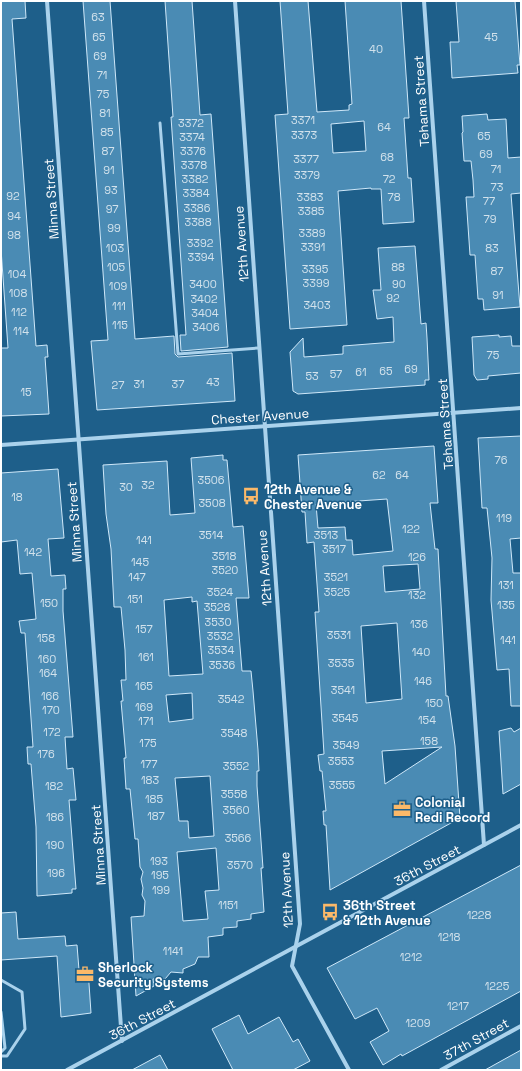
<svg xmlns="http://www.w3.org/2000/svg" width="522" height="1071" viewBox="0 0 522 1071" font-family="'Space Grotesk',sans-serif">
<rect width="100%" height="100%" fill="#1e5f8a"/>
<g fill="#4a8bb4" stroke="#cfe8f9" fill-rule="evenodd">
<polygon points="1,1 25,1 26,18 12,19 36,346 47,345 48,357 45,357 49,414 1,416 1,348 8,348 1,249"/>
<polygon points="83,1 110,1 135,339 174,336 175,354 178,357 232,353 235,401 97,410 91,341 108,340"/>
<polygon points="165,1 192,1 200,115 211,114 228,347 181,351 180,335 186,335 171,117 173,117"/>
<path d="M280,1H308L317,112L349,110V105L352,104L345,1H401L409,118H404L408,178H411L414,222L383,224L381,189H371V188L338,191L347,325L290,329L275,115L288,114ZM364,121L366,151L333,153L331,124Z"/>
<polygon points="456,1 515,1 520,65 517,65 518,73 452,78 450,42 459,42"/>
<polygon points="487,114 488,120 506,119 508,158 521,157 521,193 511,194 520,307 484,310 483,299 478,299 475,255 470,255 466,197 474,197 473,180 471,161 464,161 462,133 463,132 462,116"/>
<polygon points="415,246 421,324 426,323 427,338 429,380 425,380 425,385 298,394 293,391 290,352 303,338 304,357 343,354 343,346 394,342 393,317 377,319 373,290 381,290 378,248"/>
<polygon points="499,335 499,337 511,336 512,346 521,346 521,373 488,376 488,379 477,380 474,375 472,337"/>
<polygon points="521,436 521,538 510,539 513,573 521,573 521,706 511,706 509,669 497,670 491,600 492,558 487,508 482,508 478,438"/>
<path d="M434,446L438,503H430L435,549H438L446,696H448L455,746L460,818L330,890L326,825H324L323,811H326L322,771H320L318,755L324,754L315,612H319L314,542L307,543L305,512H302L298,455ZM387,499L393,551L353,555L352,540H346L345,527L318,528L316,504ZM418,564L420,589L385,592L383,566ZM397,623L402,699L366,703L361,626ZM442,747L385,784L382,751Z"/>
<path d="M223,455V460H227L233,527L243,526L249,598H236L242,671H251L253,691L258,750L259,771H257V786L263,868H261L264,912L251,914V919L237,921V927L223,928V935L208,937L209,957H198L195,964L183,969V973L171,972L165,979H153L154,986L136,996L131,917L144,916L145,901L142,895L143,888L141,879L143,872L140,867L138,839H135L130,789H126L124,758H126L121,701H123L121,680H126L125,650L121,607H114L111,549L106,514L103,465L167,461L170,515L195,513L191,458ZM192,597V602L197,601L203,674L169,676L164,600ZM192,693L193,719L169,722L166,695ZM210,776L214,836L189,838L188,821H179L175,778ZM216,848L219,890L205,891L208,919L183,921L177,852Z"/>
<polygon points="58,469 64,538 48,539 51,576 65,575 66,589 63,589 63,611 73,737 65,737 67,769 73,768 76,800 69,800 76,889 72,889 72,893 37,896 36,827 31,764 28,764 27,747 33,747 25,633 21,633 19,621 36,619 32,573 20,574 17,540 1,542 1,473"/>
<polygon points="511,728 514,732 521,728 521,784 503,794 499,731"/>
<polygon points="521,865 521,991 402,1056 401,1054 383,1065 370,1042 389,1031 377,1008 355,1019 327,968"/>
<polygon points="16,912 18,939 65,936 66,946 77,945 79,970 88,969 91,1013 61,1017 57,956 1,960 1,913"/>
<polygon points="239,1015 248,1034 279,1017 293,1042 298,1039 310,1061 293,1070 233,1070 212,1029"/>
<polygon points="521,1050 521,1070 485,1070"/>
<polygon points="160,1055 168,1070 132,1070"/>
</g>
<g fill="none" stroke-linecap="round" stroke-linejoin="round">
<g stroke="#aad2ec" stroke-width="3">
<polyline points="160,123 178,354 258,348"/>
<polyline points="1,980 22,992 25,1029 7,1056 1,1056"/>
<polyline points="1,1012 5,1048 1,1052"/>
</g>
<g stroke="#aad2ec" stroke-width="4">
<polyline points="47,1 122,1041"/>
<polyline points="235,1 300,924 292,966 349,1070"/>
<polyline points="424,1 484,845"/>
<polyline points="1,445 521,408"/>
<polyline points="67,1070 521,825"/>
<polyline points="441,1070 521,1026"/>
</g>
</g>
<defs>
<g id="bus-bare" transform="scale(1.38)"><path d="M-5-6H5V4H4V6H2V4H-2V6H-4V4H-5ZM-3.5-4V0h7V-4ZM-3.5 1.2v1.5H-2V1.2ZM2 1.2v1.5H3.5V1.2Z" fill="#fbb969" stroke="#1e5f8a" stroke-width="2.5" paint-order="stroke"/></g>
<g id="office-bare" transform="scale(1.38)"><path d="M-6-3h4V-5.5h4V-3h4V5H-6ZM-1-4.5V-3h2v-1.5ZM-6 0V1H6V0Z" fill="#fbb969" stroke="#1e5f8a" stroke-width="2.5" paint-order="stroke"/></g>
</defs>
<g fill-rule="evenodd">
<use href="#bus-bare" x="251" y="496"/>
<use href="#office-bare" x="402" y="809"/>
<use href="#bus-bare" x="330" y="912"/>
<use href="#office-bare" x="85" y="974"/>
</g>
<g text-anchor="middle" stroke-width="3" stroke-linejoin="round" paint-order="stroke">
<g font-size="11" fill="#d2e2ec">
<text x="98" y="21">63</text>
<text x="99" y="41">65</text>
<text x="491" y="41">45</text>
<text x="376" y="53">40</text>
<text x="100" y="60">69</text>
<text x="102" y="79">71</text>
<text x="103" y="98">75</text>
<text x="105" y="117">81</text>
<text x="303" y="124">3371</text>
<text x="191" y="127">3372</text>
<text x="384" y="131">64</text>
<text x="107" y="136">85</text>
<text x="304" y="139">3373</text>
<text x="484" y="140">65</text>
<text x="192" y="141">3374</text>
<text x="108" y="155">87</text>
<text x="193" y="155">3376</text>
<text x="486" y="158">69</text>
<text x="387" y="161">68</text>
<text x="306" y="163">3377</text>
<text x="194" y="169">3378</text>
<text x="496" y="173">71</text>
<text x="109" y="174">91</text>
<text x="307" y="179">3379</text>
<text x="195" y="183">3382</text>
<text x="389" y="183">72</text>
<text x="497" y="191">73</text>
<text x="111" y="194">93</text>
<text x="196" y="197">3384</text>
<text x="13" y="200">92</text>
<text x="310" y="201">3383</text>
<text x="394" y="201">78</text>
<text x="489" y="205">77</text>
<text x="197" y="212">3386</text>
<text x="112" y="213">97</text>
<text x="311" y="215">3385</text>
<text x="14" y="220">94</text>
<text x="490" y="223">79</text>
<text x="198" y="226">3388</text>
<text x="114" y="232">99</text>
<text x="312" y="237">3389</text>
<text x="14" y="239">98</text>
<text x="200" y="247">3392</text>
<text x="313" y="251">3391</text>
<text x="115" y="252">103</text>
<text x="492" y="252">83</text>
<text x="201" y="261">3394</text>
<text x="116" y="271">105</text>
<text x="398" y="271">88</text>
<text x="315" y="273">3395</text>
<text x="497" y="275">87</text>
<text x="17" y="278">104</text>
<text x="316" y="287">3399</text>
<text x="203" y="288">3400</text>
<text x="399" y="288">90</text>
<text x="118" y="290">109</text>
<text x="18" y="297">108</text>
<text x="498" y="299">91</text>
<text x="393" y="302">92</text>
<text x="204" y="303">3402</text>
<text x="317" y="309">3403</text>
<text x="119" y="310">111</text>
<text x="19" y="316">112</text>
<text x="205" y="317">3404</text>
<text x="120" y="329">115</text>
<text x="206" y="331">3406</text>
<text x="21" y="335">114</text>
<text x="493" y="359">75</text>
<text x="411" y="373">69</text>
<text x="386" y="375">65</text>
<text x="361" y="376">61</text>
<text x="336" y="378">57</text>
<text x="312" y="380">53</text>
<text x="213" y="386">43</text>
<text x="139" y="388">31</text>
<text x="178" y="388">37</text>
<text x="118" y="389">27</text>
<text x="26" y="396">15</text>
<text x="501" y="464">76</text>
<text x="379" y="479">62</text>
<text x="402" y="479">64</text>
<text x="211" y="484">3506</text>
<text x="148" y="489">32</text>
<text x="126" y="491">30</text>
<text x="17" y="501">18</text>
<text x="212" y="507">3508</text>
<text x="504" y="522">119</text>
<text x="411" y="533">122</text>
<text x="211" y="539">3514</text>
<text x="326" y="539">3513</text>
<text x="144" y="544">141</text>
<text x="334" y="553">3517</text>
<text x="33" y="556">142</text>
<text x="224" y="560">3518</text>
<text x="417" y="561">126</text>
<text x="140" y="566">145</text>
<text x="225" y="574">3520</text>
<text x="137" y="581">147</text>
<text x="336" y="581">3521</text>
<text x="506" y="589">131</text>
<text x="220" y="596">3524</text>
<text x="337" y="596">3525</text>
<text x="417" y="599">132</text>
<text x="135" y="603">151</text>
<text x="49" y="607">150</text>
<text x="506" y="609">135</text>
<text x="217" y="611">3528</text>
<text x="218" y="626">3530</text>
<text x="419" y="628">136</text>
<text x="144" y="633">157</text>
<text x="339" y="639">3531</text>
<text x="220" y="640">3532</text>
<text x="46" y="642">158</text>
<text x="508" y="644">141</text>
<text x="221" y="654">3534</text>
<text x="421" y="656">140</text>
<text x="146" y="661">161</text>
<text x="47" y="663">160</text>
<text x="341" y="667">3535</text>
<text x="222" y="669">3536</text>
<text x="48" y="677">164</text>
<text x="423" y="685">146</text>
<text x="144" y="690">165</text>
<text x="343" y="694">3541</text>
<text x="50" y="700">166</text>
<text x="231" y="703">3542</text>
<text x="434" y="707">150</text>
<text x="144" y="711">169</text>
<text x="51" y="714">170</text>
<text x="345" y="722">3545</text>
<text x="427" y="724">154</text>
<text x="146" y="725">171</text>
<text x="52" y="736">172</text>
<text x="234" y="737">3548</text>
<text x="429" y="745">158</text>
<text x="148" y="747">175</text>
<text x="346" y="749">3549</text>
<text x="46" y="758">176</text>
<text x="341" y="765">3553</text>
<text x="149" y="768">177</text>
<text x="236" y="770">3552</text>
<text x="150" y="784">183</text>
<text x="342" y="789">3555</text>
<text x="54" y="790">182</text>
<text x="234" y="798">3558</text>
<text x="154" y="803">185</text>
<text x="236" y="814">3560</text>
<text x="156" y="820">187</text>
<text x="55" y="821">186</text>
<text x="238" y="842">3566</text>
<text x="55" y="849">190</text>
<text x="159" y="865">193</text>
<text x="240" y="869">3570</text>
<text x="56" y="877">196</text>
<text x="160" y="879">195</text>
<text x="161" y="894">199</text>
<text x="228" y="909">1151</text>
<text x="479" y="919">1228</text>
<text x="449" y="941">1218</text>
<text x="173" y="955">1141</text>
<text x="411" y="961">1212</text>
<text x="497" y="990">1225</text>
<text x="458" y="1010">1217</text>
<text x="418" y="1027">1209</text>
</g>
<g font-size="13" fill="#fff" stroke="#1e5f8a">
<text transform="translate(421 101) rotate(-94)" y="5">Tehama Street</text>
<text transform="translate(51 199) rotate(-94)" y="5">Minna Street</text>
<text transform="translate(241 244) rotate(-94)" y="5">12th Avenue</text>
<text transform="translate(260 416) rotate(-4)" y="5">Chester Avenue</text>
<text transform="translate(445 424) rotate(-94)" y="5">Tehama Street</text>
<text transform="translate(74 522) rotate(-94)" y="5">Minna Street</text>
<text transform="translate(264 568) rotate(-94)" y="5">12th Avenue</text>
<text transform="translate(98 845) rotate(-94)" y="5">Minna Street</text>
<text transform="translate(427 865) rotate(-28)" y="5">36th Street</text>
<text transform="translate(286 890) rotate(-93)" y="5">12th Avenue</text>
<text transform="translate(142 1019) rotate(-28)" y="5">36th Street</text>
<text transform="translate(476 1039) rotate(-29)" y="5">37th Street</text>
</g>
<g font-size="13" font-weight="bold" fill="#fff" stroke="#1e5f8a" text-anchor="start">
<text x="264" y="494">12th Avenue &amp;<tspan x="264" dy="15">Chester Avenue</tspan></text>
<text x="415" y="807">Colonial<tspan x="415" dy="15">Redi Record</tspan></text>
<text x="343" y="910">36th Street<tspan x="343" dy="15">&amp; 12th Avenue</tspan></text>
<text x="98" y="972">Sherlock<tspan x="98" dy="15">Security Systems</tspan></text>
</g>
</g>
<rect width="522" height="1071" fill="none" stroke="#ffffff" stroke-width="4"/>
</svg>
